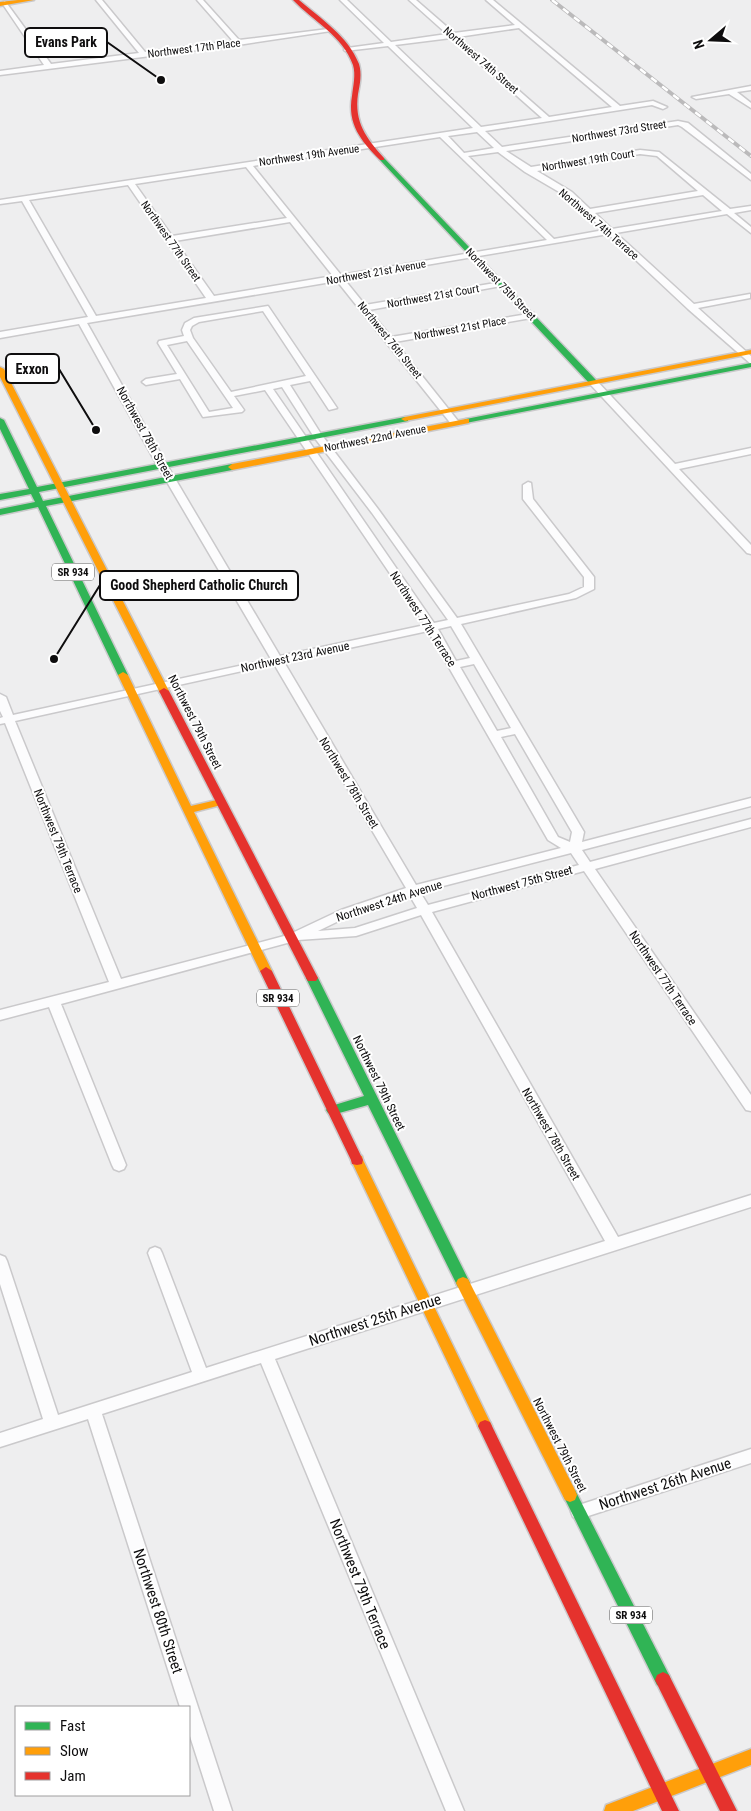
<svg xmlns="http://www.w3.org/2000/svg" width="751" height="1811" viewBox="0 0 751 1811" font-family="'Roboto Condensed',sans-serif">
<rect width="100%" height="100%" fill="#eeeeef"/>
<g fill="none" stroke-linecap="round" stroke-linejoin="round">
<g stroke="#cac9cb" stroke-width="3">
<g id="street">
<polygon points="96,0 102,0 145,52 233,41 197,0 203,0 239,40 328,29 331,31 238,45 0,75 0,71 44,65 2,3 5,1 51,64 139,53"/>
<path d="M340,0H347L391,42L447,34L409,0H416L454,33L515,25L486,0H493L620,106L653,101L667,107L663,109L652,105L485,131L502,147L678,121L688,123L751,174V180L682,127L678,125L506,151L531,167L640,150L659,152L730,209L751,206V210L734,213L751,227V233L727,214L616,233L694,304L750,294V298L698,308L751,356V364L688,309L608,234L344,279L365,305L501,282L505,284L501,286L369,310L391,337L534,313L535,315L531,318L395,342L458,421V425H452L337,281L87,323L167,465L280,656L425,625L265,390L234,396L244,410L242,412L203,417L180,379L146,385L142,382L146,379L177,374L158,343L159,341L184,336L182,330L185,323L194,318L268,306L337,408L329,410L310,381L290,385L321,434L378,509L457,618L569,594L584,587V577L523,499V485L528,482L531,483L533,499L594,577V589L576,598L461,624L584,832L582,842L751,798V806L582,850L590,862L751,819V827L595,869L751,1095V1111L746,1110L584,871L432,912L618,1237L751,1195V1207L275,1359L464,1811H446L261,1363L102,1414L232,1811H214L189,1733V1707H180L88,1419L0,1447V1433L43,1419L0,1284V1255L5,1257L7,1261L58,1415L192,1372L148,1253L150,1249L155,1247L160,1249L162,1253L206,1368L605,1241L421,915L356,936L298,940L61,1004L126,1165L124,1169L119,1171L114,1169L112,1165L49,1007L0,1020V1010L109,982L5,723L0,724V718L3,717L0,711V694L6,697L13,715L271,659L157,465L79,324L0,338V332L88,317L22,201L0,204V200L473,128L388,46L345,51L344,50L347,48L384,43ZM519,28L612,107L549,117L458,37ZM451,38L542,118L481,127L395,45ZM477,132L494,148L464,153L448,136ZM440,137L547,240L341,275L253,166ZM498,152L525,172L566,196L604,230L554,239L468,156ZM640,154L657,156L698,191L590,209L572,192L537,171ZM246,167L287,218L172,236L135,184ZM128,185L206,298L96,316L29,200ZM703,195L722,211L612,229L595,213ZM290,222L333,276L214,296L175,241ZM263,311L306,376L231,392L193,338L190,330L192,326L199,322ZM187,341L233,408L209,412L167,345ZM282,387L314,437L372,513L448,620L434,623L273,389ZM451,626L470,658L456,661L438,629ZM428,631L548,840L561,848L416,885L284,662ZM274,664L406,888L341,910L288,935L121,979L15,721ZM474,664L511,728L497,731L460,667ZM515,734L572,832L570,842L558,837L501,737ZM571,853L579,865L428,905L420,892ZM410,896L417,908L355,928L318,931L349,916Z"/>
<polygon points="751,86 751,90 737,92 751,103 751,108 729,94 696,99 692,97"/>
<polygon points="593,379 596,380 675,464 751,448 751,454 679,469 751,545 751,554 747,553 590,384 589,382"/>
<polygon points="751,1449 751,1463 579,1519 573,1517 571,1512 573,1507 579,1505"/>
</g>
</g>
<g stroke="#cac9cb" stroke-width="3">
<g id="fast">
<polygon points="380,158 384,158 596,380 596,384 590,384 380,160"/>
<polygon points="751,363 751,367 466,423 462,421 466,419"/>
<polygon points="405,417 408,417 408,421 39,492 43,501 232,464 236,467 232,470 46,506 128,675 123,678 118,675 38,507 0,515 0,509 35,502 31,494 0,500 0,494 29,489 0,429 0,418 4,420 37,487"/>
<polygon points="312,974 318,978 470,1283 468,1287 463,1289 458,1287 368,1105 332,1115 328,1113 326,1110 328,1107 364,1096 306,978"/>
<polygon points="570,1488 575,1490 669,1675 671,1680 669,1685 663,1688 657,1685 563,1495 565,1490"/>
</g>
</g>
<g stroke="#cac9cb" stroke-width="3">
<g id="slow">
<polygon points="18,0 34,0 0,6 0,2"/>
<polygon points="751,350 751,354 405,421 401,419 405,417"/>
<polygon points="0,367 4,369 169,691 168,693 160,693 159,691 0,377"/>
<polygon points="466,419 469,419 469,423 232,470 228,467 232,464"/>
<polygon points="123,672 128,675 191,806 221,799 226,802 225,804 194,812 272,971 270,974 266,975 260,971 118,675"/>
<polygon points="357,1155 362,1156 363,1160 490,1422 492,1426 490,1430 485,1432 480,1430 351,1160 352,1156"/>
<polygon points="463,1277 468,1279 575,1490 577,1495 575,1500 570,1502 565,1500 456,1283 458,1279"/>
<polygon points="751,1749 751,1765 633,1811 604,1811 606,1805"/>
</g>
</g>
<g stroke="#cac9cb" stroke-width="3">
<g id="jam">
<path d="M293,0H299C321,19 348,36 359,64C362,74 360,84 358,94C354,122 366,138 384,158V160H380C361,141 347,124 352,96C353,86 356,75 353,65C343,36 313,21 293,0Z"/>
<polygon points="164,688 169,691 318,978 316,981 308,981 306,978 159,691"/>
<polygon points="266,967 272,971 363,1160 362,1164 357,1165 352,1164 351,1160 260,971"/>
<polygon points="485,1420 490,1422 679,1811 662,1811 478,1426 480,1422"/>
<polygon points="663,1672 669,1675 737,1811 720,1811 655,1680 657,1675"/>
</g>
</g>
<use href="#street" fill="#fcfcfd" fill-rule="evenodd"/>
<use href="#fast" fill="#30b455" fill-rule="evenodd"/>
<use href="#slow" fill="#ff9f0a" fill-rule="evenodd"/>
<use href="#jam" fill="#e5322d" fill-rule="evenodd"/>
<g stroke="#bbbabb" stroke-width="4">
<polyline id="rail" points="552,0 751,156"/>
</g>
<use href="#rail" stroke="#fff" stroke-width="2.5" stroke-dasharray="7" stroke-linecap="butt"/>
</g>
<g text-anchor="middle" stroke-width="4" stroke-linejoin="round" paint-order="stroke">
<g font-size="11" fill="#0e0d0e" stroke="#fff">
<text transform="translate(194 48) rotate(-7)" y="4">Northwest 17th Place</text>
<text transform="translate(481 60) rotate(41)" y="4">Northwest 74th Street</text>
<text transform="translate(619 131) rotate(-9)" y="4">Northwest 73rd Street</text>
<text transform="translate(309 155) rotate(-8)" y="4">Northwest 19th Avenue</text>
<text transform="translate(588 160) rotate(-9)" y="4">Northwest 19th Court</text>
<text transform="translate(599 224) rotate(41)" y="4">Northwest 74th Terrace</text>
<text transform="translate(171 241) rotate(55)" y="4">Northwest 77th Street</text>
<text transform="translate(376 272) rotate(-10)" y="4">Northwest 21st Avenue</text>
<text transform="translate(501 284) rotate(46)" y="4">Northwest 75th Street</text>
<text transform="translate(433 296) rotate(-10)" y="4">Northwest 21st Court</text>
<text transform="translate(460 328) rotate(-10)" y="4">Northwest 21st Place</text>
<text transform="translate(390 340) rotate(51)" y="4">Northwest 76th Street</text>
<text transform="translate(375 438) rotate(-11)" y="4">Northwest 22nd Avenue</text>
</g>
<g fill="#fff" stroke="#565656" stroke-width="1">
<rect x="52" y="563.5" width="42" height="17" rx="4"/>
<rect x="257" y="989.5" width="42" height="17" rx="4"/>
<rect x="610" y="1606.5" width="42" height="17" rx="4"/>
</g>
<g font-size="11" font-weight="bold" fill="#0e0d0e">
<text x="73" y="576">SR 934</text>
<text x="278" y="1002">SR 934</text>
<text x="631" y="1619">SR 934</text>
</g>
<g font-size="12" fill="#0e0d0e" stroke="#fff">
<text transform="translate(145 433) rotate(61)" y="4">Northwest 78th Street</text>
<text transform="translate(423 619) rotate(57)" y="4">Northwest 77th Terrace</text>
<text transform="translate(295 657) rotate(-12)" y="4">Northwest 23rd Avenue</text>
<text transform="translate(195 722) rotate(63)" y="4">Northwest 79th Street</text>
<text transform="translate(349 783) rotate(59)" y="4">Northwest 78th Street</text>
<text transform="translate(58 841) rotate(68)" y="4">Northwest 79th Terrace</text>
<text transform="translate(522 883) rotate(-15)" y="4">Northwest 75th Street</text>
<text transform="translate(389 901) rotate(-18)" y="4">Northwest 24th Avenue</text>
<text transform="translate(663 978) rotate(56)" y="4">Northwest 77th Terrace</text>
<text transform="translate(379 1083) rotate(64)" y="4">Northwest 79th Street</text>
<text transform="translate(551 1134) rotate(60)" y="4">Northwest 78th Street</text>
<text transform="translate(560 1445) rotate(63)" y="4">Northwest 79th Street</text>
</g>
<g font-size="15" fill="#0e0d0e" stroke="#fff">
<text transform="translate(375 1320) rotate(-18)" y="5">Northwest 25th Avenue</text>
<text transform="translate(665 1484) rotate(-18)" y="5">Northwest 26th Avenue</text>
<text transform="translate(360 1584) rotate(68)" y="5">Northwest 79th Terrace</text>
<text transform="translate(158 1611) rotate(72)" y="5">Northwest 80th Street</text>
</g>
</g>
<path fill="none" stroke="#0e0d0e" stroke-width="2" d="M161 80L107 42M96 430L59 369M54 659L100 585"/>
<g fill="#0e0d0e" stroke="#fff" stroke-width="2">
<circle cx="161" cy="80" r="5"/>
<circle cx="96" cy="430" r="5"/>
<circle cx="54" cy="659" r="5"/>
</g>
<g fill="#fff" stroke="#0e0d0e" stroke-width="2">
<rect x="25" y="28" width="82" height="29" rx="5"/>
<rect x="6" y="354" width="53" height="29" rx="5"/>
<rect x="100" y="571" width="198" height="29" rx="5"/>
</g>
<g font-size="14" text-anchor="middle" font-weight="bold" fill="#0e0d0e">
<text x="66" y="47">Evans Park</text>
<text x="32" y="374">Exxon</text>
<text x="199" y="590">Good Shepherd Catholic Church</text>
</g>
<rect x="15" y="1706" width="175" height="90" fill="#ffffff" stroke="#9f9e9f"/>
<rect x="25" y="1722" width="25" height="8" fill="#30b455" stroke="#9f9e9f"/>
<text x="60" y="1731" font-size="15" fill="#0e0d0e">Fast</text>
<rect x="25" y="1747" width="25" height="8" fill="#ff9f0a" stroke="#9f9e9f"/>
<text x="60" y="1756" font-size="15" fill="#0e0d0e">Slow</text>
<rect x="25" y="1772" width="25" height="8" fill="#e5322d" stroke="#9f9e9f"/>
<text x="60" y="1781" font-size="15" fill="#0e0d0e">Jam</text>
<g transform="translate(711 40) rotate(251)" stroke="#ffffff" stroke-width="4" paint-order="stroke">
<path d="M0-4L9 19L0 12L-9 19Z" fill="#0e0d0e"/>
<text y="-8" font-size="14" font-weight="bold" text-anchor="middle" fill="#0e0d0e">N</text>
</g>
</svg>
